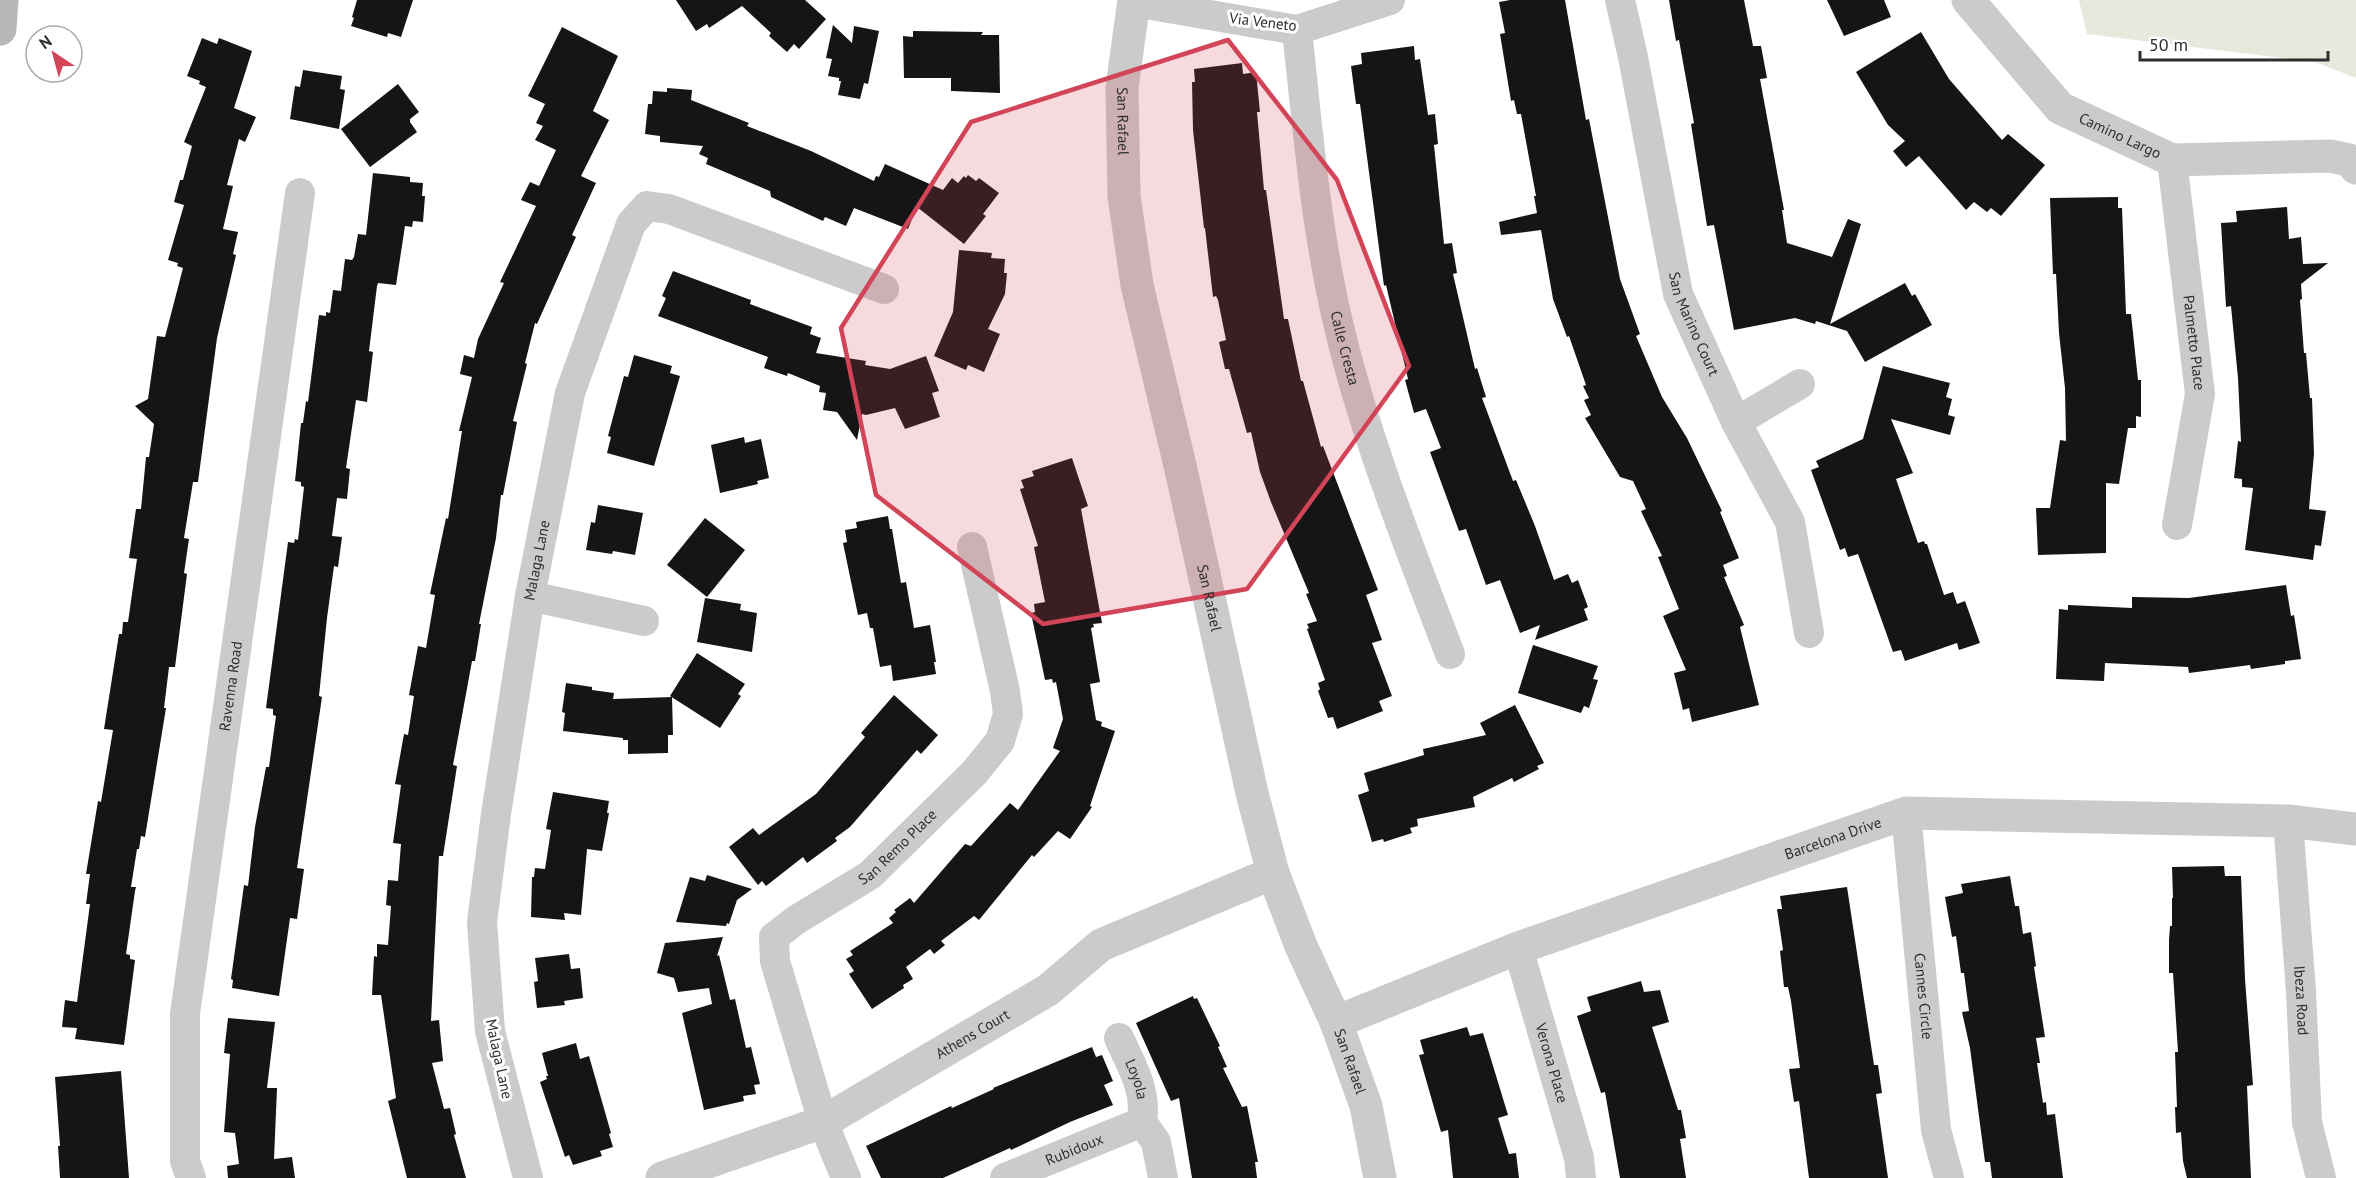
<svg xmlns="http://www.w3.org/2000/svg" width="2356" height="1178" viewBox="0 0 2356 1178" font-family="'PT Sans',sans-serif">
<rect width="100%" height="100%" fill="#fff"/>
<polygon fill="#e5eadd" points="2079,0 2356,0 2356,78 2315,62 2087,34"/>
<g fill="#151515">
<polygon points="357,0 413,0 401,37 388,33 387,37 351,26 354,18 352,17"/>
<polygon points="676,0 805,0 826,19 799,49 794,44 787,52 769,36 771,33 742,6 709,28 707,24 696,31"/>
<polygon points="1510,0 1565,0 1586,120 1589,119 1620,279 1640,334 1636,336 1662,397 1687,438 1722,511 1720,512 1739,558 1723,565 1727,576 1724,577 1744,625 1740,627 1759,705 1692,722 1689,708 1683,710 1674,673 1686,670 1663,616 1679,609 1658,557 1662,556 1641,511 1646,509 1633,481 1620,477 1585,418 1591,415 1584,400 1589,398 1583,386 1586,385 1569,336 1567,337 1553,299 1541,230 1501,235 1499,222 1537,213 1534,196 1536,196 1521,114 1517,114 1514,100 1511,101 1500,34 1505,33 1499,2"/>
<polygon points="1669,0 1744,0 1753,46 1761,46 1767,78 1760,79 1784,210 1782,210 1787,243 1832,257 1848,219 1861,224 1830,324 1905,283 1912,296 1915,294 1932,325 1865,362 1847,331 1816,321 1815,324 1795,318 1734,330 1714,225 1707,226 1691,124 1694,123 1679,40 1676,41"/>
<polygon points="1827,0 1884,0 1891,17 1844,36"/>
<polygon points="833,25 852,43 854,26 879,31 868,84 864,83 860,99 838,95 841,81 839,81 839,78 828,76 832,59 826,58"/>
<polygon points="562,27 618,56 593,111 609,120 581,176 596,183 572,235 576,237 537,324 535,323 525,363 527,364 513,421 517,422 503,495 501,495 496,538 479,624 481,624 475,661 472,661 453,765 457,766 443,856 439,856 431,1021 439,1020 443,1061 432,1063 444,1109 450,1108 456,1134 454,1135 466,1178 407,1178 388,1101 396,1098 381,995 372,995 374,956 377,957 377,944 388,945 391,906 386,905 388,880 398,881 401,844 393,843 401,785 395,784 404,734 408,735 414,696 409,695 418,646 426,648 435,595 430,594 446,518 448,519 462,431 459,431 472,377 460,374 464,355 474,358 478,339 504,283 500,282 536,206 521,200 530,182 539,186 556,150 535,140 543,126 536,123 545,104 528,96"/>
<polygon points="913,31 983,32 981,35 999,35 1000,93 951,91 951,78 904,78 903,36 913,37"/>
<polygon points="1921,32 1949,79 2002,140 2008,134 2045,165 2001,216 1991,208 1987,212 1974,202 1966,210 1919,156 1906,167 1893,151 1905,141 1888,125 1856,72"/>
<polygon points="202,38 217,44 219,38 252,51 234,108 256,117 245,142 239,139 227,185 233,186 223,229 238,232 233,254 236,255 217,338 198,482 193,482 184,538 189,539 184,573 187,574 175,667 169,667 164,708 166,708 145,837 141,836 139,849 137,849 131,887 136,887 135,891 126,954 130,955 130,959 135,960 124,1045 75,1039 77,1028 62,1027 65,1000 77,1002 90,904 86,904 90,874 86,874 98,801 101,802 113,730 104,729 119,634 122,634 123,622 128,622 137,559 129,558 136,509 141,509 146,457 149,457 154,424 135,406 148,399 157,336 165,337 183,268 177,266 178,263 168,260 184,205 174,202 180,180 183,180 192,146 184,142 206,87 199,84 200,81 187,76"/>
<polygon points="1414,46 1415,60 1420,59 1428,115 1435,114 1438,144 1434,145 1444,244 1452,243 1457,273 1453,274 1475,369 1477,368 1486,397 1482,398 1513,481 1516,480 1535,526 1554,580 1568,574 1572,583 1578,580 1588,607 1584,609 1588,620 1535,640 1540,625 1520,633 1500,580 1486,585 1466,529 1459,531 1430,452 1441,448 1426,409 1414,413 1405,380 1408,379 1386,285 1384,286 1360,104 1356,104 1351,66 1362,64 1361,53"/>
<polygon points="1242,63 1243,74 1256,72 1260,112 1257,112 1264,190 1266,190 1284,319 1288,319 1301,381 1303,381 1321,447 1323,446 1378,590 1366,595 1382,640 1372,643 1392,696 1379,701 1383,711 1337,729 1333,717 1328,718 1318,691 1320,689 1318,683 1325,680 1307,629 1309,628 1307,624 1317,621 1306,594 1309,593 1271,502 1260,472 1251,432 1247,433 1229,369 1225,369 1219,342 1226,340 1218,300 1216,296 1213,297 1205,228 1204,228 1193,130 1192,82 1195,82 1194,69"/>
<polygon points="303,70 342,76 340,89 345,90 339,129 290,119 295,86 300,87"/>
<polygon points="398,84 419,112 410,119 410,122 417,132 370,167 341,129"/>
<polygon points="667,88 692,90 691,100 749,123 747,126 811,151 874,181 876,176 879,177 885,164 943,190 952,178 958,183 964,176 966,178 968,175 976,181 979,178 999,193 983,214 986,216 964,244 917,207 908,229 854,208 846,226 825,217 823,221 771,197 770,191 706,164 708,158 699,154 703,146 660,142 660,136 645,134 648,104 652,104 653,91 667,92"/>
<polygon points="373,173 410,177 410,182 423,183 422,196 425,196 423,222 413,221 412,227 405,226 396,285 378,283 377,286 369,351 373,352 367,402 356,400 346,468 350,469 347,499 337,498 332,536 342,537 338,567 334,566 327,618 319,696 322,697 297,868 304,869 297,919 290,918 279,996 232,988 233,980 231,979 244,885 248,886 255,827 266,767 269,767 276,716 273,715 273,709 266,708 288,542 294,543 295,539 298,540 304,487 301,486 301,482 295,481 301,423 303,423 306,401 308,402 319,315 326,316 326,312 330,313 333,290 341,291 345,259 352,260 354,257 358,234 366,235"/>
<polygon points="2118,197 2118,208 2122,208 2126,314 2131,314 2138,380 2141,380 2141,417 2136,416 2136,428 2128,428 2119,484 2106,483 2106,553 2038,555 2036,508 2050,508 2060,440 2066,441 2065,388 2059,333 2056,274 2053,274 2050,198"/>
<polygon points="2287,207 2289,239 2301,237 2303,264 2328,263 2301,284 2302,299 2300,300 2304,353 2306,353 2310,398 2312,398 2314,454 2309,509 2326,511 2321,546 2315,545 2313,560 2245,550 2253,488 2242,487 2242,479 2234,478 2238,441 2241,442 2238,378 2231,306 2226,307 2221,223 2237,222 2236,211"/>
<polygon points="959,250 992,253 991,258 1005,259 1004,273 1007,273 1005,294 988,329 1000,334 984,372 968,365 966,370 934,356 953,312"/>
<polygon points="673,271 748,299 751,300 750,304 812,327 810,334 821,338 816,353 866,361 865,365 890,369 926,356 939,391 932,393 940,417 905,429 895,408 866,415 862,414 857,440 837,412 823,410 826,393 819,392 820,386 788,373 787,376 764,368 768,357 658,316 666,298 662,296"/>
<polygon points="634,355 672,366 670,373 680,376 654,466 607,453 611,437 608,436 624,376 628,377"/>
<polygon points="1883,366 1950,383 1946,397 1952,399 1948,415 1955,417 1950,435 1891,419 1913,473 1896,479 1918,543 1924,541 1925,544 1927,544 1944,595 1953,592 1957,604 1965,601 1980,643 1959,650 1957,643 1905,661 1901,650 1893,652 1858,554 1848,557 1845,548 1840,550 1811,470 1819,467 1816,461 1863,439"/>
<polygon points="744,437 745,443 761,439 769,478 757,481 758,484 720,493 711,445"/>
<polygon points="1072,458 1088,506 1081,509 1102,623 1093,624 1094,627 1091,628 1100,682 1090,684 1096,720 1102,722 1101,726 1115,731 1090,806 1092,807 1070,839 1058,831 1034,857 1032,855 979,920 974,916 941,941 945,945 934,954 930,949 906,967 913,979 903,985 904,988 872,1009 849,974 854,971 846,959 853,955 850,951 893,923 889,918 896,912 894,910 910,898 914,903 965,844 971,846 1010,803 1018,810 1060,751 1053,748 1063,719 1056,682 1053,683 1052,679 1045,680 1031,613 1035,612 1034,604 1045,602 1034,547 1038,546 1020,489 1024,488 1021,480 1034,476 1032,471"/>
<polygon points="598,505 643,513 635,555 613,551 612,554 586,550 591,522 595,523"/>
<polygon points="888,516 890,529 892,529 901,583 906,582 914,628 930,625 936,662 934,662 936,674 893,681 891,665 880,667 873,628 870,628 867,613 858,615 843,543 847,542 845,530 857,528 856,522"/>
<polygon points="705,518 745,550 707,597 667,565"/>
<polygon points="2286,585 2291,616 2294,615 2301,659 2285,661 2285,664 2251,669 2250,665 2189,673 2188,667 2105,663 2104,681 2056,679 2059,609 2068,610 2068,605 2132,608 2132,597 2189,598"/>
<polygon points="705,598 741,604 740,610 757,613 752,652 697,642"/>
<polygon points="1533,645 1598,666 1593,679 1598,680 1589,708 1584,706 1581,713 1518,693"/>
<polygon points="697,653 745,684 738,694 741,696 720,728 670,696"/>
<polygon points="566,683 592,687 592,690 614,693 613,699 672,697 673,735 668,735 668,753 628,754 628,740 623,740 623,738 563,731 565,713 562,712"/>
<polygon points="894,695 938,735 921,754 917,750 850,827 835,838 837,841 807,863 803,857 766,886 762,881 758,885 729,847 753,828 759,835 816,794 865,737 861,733"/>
<polygon points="1515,705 1544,763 1537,766 1539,769 1514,782 1512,778 1473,797 1475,807 1417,819 1418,826 1410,828 1412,833 1384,842 1383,839 1372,842 1358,795 1369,791 1364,773 1424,755 1423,749 1486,735 1480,723"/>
<polygon points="553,792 609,801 607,813 609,813 602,851 587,849 581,915 564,913 565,920 531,917 532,877 534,877 535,868 545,869 551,830 546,829"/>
<polygon points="2224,866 2225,876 2241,876 2245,979 2253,1085 2247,1086 2251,1178 2187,1178 2183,1161 2181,1132 2176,1133 2175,1107 2177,1107 2175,1052 2178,1052 2173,973 2169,973 2169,940 2170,926 2172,926 2172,898 2173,898 2172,867"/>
<polygon points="707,875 752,889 737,900 729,924 727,923 726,926 676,922 690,877 705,881"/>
<polygon points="2010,876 2015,906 2019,906 2023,934 2031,932 2036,966 2034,967 2045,1037 2036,1038 2040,1063 2037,1063 2043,1103 2046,1102 2047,1115 2055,1114 2063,1178 1992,1178 1990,1162 1985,1162 1970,1048 1962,1012 1969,1011 1964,973 1961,973 1956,936 1952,937 1945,897 1963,893 1961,884"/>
<polygon points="1847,887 1874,1065 1878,1065 1882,1093 1876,1094 1888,1178 1809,1178 1799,1101 1794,1102 1789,1069 1800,1068 1791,1001 1788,987 1784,987 1780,951 1783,950 1777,909 1782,909 1780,896"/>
<polygon points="723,937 717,956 719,955 730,1000 735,999 746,1048 751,1047 760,1084 754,1085 756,1094 743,1096 744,1101 704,1110 682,1013 712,1004 709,988 678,992 674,978 657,973 665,943"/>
<polygon points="569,954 571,969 580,968 583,998 564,1001 565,1005 537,1008 534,982 538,981 535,958"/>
<polygon points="1641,981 1644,992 1660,990 1669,1022 1652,1027 1678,1110 1681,1110 1686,1138 1680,1139 1686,1178 1620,1178 1605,1092 1601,1093 1577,1016 1591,1011 1587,997"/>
<polygon points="1193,996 1194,999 1197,998 1220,1046 1218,1047 1227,1067 1223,1068 1242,1107 1247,1106 1258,1162 1255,1162 1257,1178 1192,1178 1179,1098 1171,1101 1136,1023"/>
<polygon points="228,1018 275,1022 267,1088 277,1088 274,1159 292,1157 295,1178 228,1178 227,1166 239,1164 235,1133 224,1132 230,1054 224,1053"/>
<polygon points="1467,1027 1470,1036 1483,1033 1508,1115 1498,1118 1509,1154 1516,1153 1519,1178 1453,1178 1448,1130 1441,1132 1419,1055 1424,1054 1420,1040"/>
<polygon points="576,1043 580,1059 589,1056 611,1133 609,1134 613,1147 600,1151 602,1156 573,1165 569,1155 565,1157 540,1082 547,1079 546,1076 548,1076 542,1053"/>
<polygon points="1092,1047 1096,1057 1102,1055 1113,1081 1104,1085 1113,1105 1070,1122 1011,1150 1010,1148 943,1178 881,1178 866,1146 951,1106 952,1108 994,1089 993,1088"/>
<polygon points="121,1071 129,1178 60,1178 58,1146 60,1146 55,1077"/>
</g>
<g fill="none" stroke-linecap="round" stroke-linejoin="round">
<g stroke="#cbcbcb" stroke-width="30">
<path id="s1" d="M1620,0L1633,57L1678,294L1736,422L1790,522L1809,633"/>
<polyline points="1134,2 1297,30 1390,0"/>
<path id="s2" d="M1297,30C1308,132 1316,235 1341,335C1368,445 1410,549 1450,654"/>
<path id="s3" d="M2172,160L2200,394L2177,525"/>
<polyline points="1736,422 1800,384"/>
<polyline points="530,596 644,621"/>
<path id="s4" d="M1906,813L1936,1130L1949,1178"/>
<path id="s5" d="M2288,821L2301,992L2307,1122L2321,1178"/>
<path id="s6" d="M1518,948L1579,1158L1581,1178"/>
<path id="s7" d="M1119,1038C1132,1067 1147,1090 1142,1122"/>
<polyline points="1142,1122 1156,1142 1163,1178"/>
<path id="s8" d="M191,1178L185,1161V1014L300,193"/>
<path id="s9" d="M528,1178L490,1031L482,922L496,814L530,596L570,393L631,224L647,206L669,209L884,289"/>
<path id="s10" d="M846,1178L823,1122L775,961L774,937L796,920L870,875L974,773L1000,741L1008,714L1005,691L972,547"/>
<path id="s11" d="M1005,1178L1142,1122"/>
</g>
<g stroke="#cbcbcb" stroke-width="33">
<path id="s12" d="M1134,0L1122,88L1124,196L1137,285L1182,474L1252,793L1273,873L1301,946L1336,1022L1366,1106L1380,1178"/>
<path id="s13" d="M1968,0L2060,108L2172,160L2330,156L2349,160L2356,168"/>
<path id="s14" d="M1336,1022L1518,948L1906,813L2288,821L2356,829"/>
<path id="s15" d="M662,1178L823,1122L1048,990L1101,945L1273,873"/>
</g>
<polyline stroke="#b8b8b8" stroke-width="33" points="0,29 2,0"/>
</g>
<path fill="#d24457" fill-opacity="0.2" stroke="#d24457" stroke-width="4.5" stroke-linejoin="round" d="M1228,40L1337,180L1409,366L1247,589L1043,624L876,495L841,328L971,122Z"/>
<g text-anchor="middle" stroke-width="6" stroke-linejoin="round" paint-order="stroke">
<g font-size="15" fill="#2e2e2e" stroke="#fff">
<text transform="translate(1263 22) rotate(7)" y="5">Via Veneto</text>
<text dy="5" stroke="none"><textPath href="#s12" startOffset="122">San Rafael</textPath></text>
<text dy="5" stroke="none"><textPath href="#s13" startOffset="208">Camino Largo</textPath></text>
<text dy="5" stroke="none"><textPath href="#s1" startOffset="333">San Marino Court</textPath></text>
<text dy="5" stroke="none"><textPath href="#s3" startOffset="184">Palmetto Place</textPath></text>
<text dy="5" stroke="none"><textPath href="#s2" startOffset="322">Calle Cresta</textPath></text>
<text dy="5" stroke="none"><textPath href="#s9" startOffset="627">Malaga Lane</textPath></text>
<text dy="5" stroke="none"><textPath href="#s12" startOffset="608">San Rafael</textPath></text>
<text dy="5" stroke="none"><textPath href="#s8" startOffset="496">Ravenna Road</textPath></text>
<text dy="5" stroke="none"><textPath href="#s14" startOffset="530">Barcelona Drive</textPath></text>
<text dy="5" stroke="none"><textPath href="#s10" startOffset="406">San Remo Place</textPath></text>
<text dy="5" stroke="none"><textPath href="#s4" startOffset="184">Cannes Circle</textPath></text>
<text dy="5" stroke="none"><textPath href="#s5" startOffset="180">Ibeza Road</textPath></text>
<text dy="5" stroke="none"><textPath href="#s15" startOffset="344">Athens Court</textPath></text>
<text transform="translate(499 1059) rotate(78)" y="5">Malaga Lane</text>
<text dy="5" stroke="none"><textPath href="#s12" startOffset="1094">San Rafael</textPath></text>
<text dy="5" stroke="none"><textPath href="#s6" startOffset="120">Verona Place</textPath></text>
<text dy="5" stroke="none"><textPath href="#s7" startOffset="45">Loyola</textPath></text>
<text dy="5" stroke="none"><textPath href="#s11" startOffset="75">Rubidoux</textPath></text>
</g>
</g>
<g transform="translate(54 54) rotate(324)"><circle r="28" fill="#ffffff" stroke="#ababab" stroke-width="1.5"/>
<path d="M0-4.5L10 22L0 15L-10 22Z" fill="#d24457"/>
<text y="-9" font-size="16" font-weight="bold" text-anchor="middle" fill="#2e2e2e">N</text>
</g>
<path d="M2140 51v9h188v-9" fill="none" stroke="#2e2e2e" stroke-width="3"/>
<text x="2149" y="51" font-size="18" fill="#2e2e2e" stroke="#ffffff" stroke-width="4.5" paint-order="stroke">50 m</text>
</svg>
